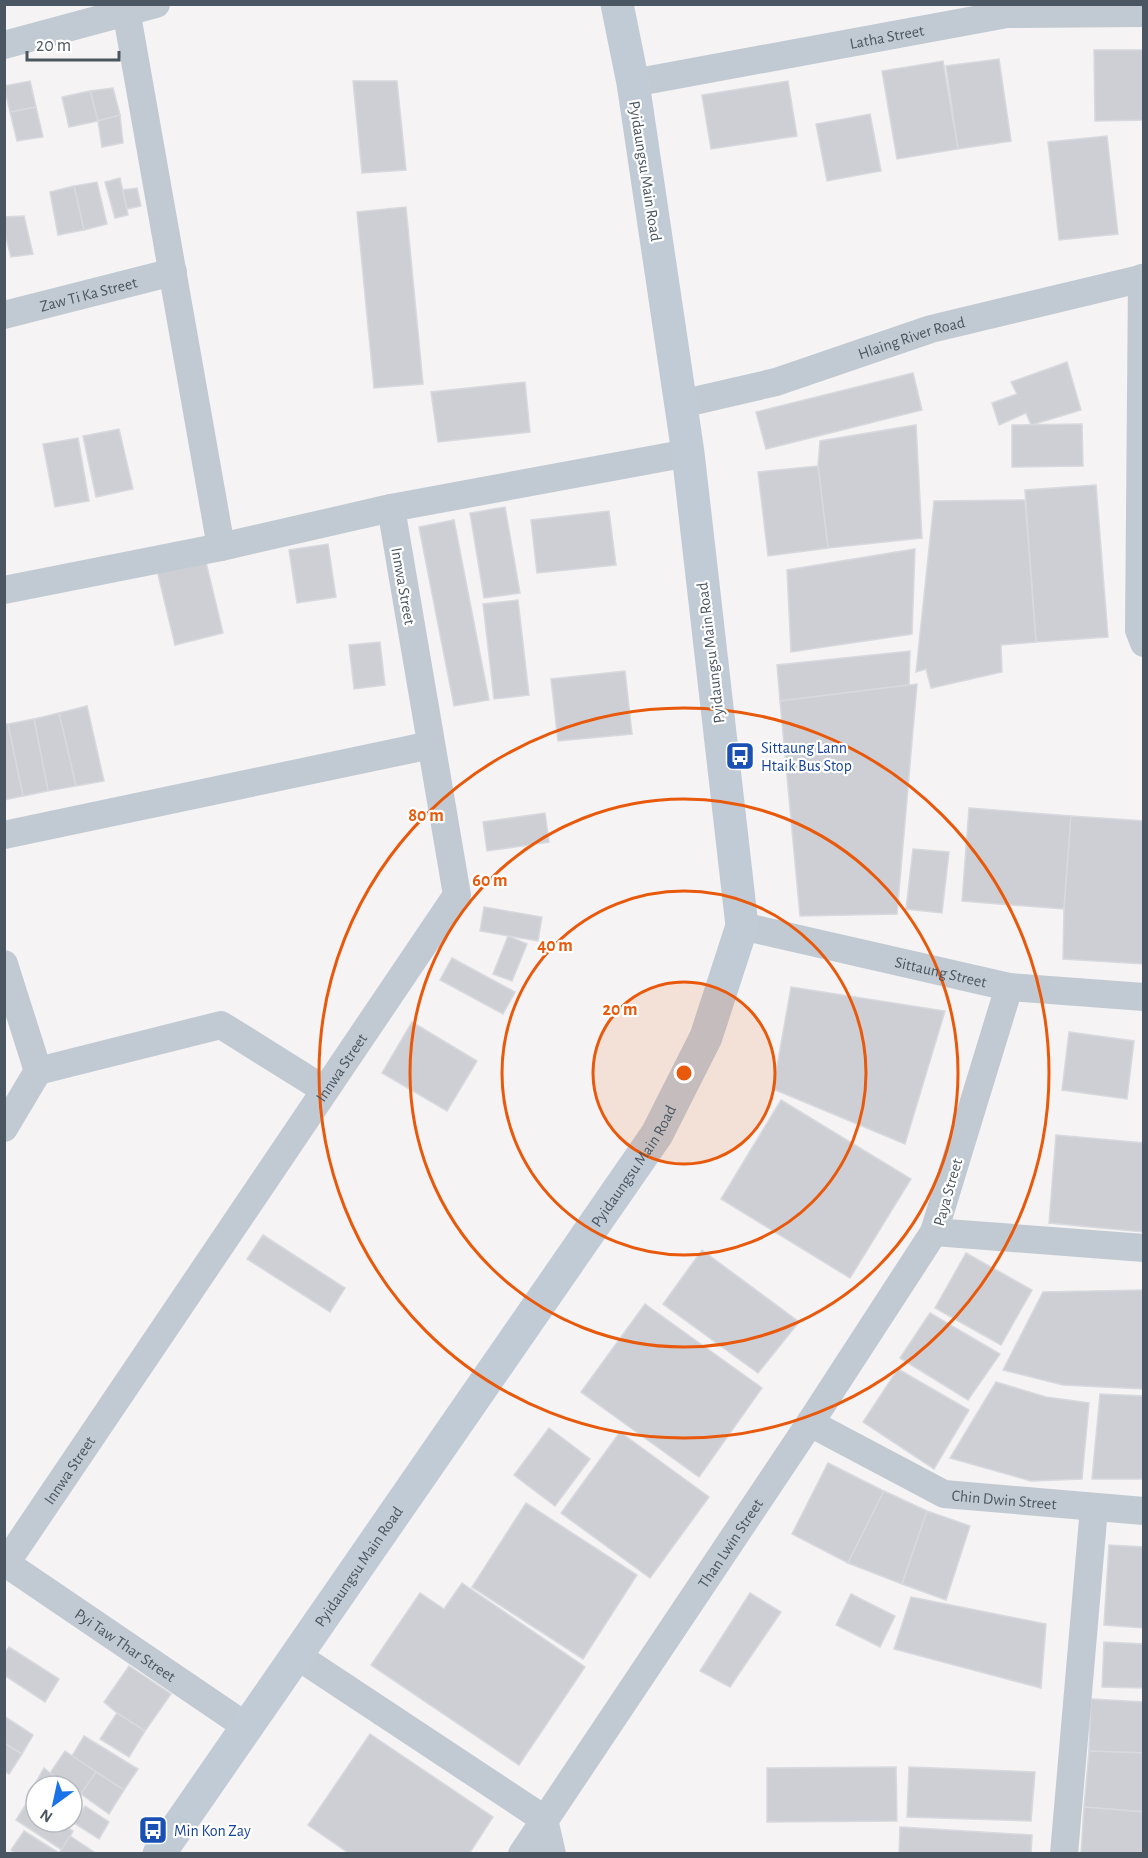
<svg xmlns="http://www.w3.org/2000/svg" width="1148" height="1858" viewBox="0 0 1148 1858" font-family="'Alegreya Sans',sans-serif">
<rect width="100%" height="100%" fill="#f5f3f3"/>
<g fill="#cdcfd5" stroke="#d7d9de" stroke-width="1.5">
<polygon points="1094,50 1144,50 1144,120 1095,121"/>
<polygon points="999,59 1011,141 958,149 946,66"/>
<polygon points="943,61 958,149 897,159 882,71"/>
<polygon points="30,81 36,107 10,112 4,86"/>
<polygon points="353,81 397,81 406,170 362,173"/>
<polygon points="788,81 797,136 711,149 702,95"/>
<polygon points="113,88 120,115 98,121 90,91"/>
<polygon points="90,91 98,121 69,127 62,97"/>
<polygon points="36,107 43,137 17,141 10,112"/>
<polygon points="870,114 881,171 827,181 816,124"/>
<polygon points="120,115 123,143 102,147 98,121"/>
<polygon points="1107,136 1118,234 1059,240 1048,142"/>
<polygon points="120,178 128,215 115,218 105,182"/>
<polygon points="97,182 107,224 84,230 74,186"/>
<polygon points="74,186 84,230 58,235 50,192"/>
<polygon points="137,188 141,206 127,209 123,190"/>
<polygon points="406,207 423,384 374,388 357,212"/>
<polygon points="24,216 33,254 11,257 4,230 4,217"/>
<polygon points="1067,362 1081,410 1031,425 1026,413 999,425 992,403 1017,394 1011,382"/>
<polygon points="913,373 922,410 766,449 756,412"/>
<polygon points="525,382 530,432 438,442 431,392"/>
<polygon points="1082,424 1083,466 1012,467 1012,425"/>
<polygon points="916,425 922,538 828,548 818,466 820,441"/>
<polygon points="119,429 133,489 96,497 83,436"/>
<polygon points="78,438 89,501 55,507 43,444"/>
<polygon points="818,466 828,548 768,556 758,472"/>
<polygon points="1096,485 1108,637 1036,642 1025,490"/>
<polygon points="1025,500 1036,642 1001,645 1002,672 931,688 926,669 916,672 934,501"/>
<polygon points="505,507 520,593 484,598 470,513"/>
<polygon points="609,511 616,565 537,573 531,520"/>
<polygon points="454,520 489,700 454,706 419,527"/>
<polygon points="328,544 336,597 297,603 289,550"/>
<polygon points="915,549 912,634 791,652 787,570"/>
<polygon points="204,554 223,633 175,645 156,566"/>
<polygon points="518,600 529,695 494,699 483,604"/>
<polygon points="380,642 385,685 354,689 349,645"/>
<polygon points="910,651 909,685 780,701 777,665"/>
<polygon points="625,671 632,734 558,741 551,679"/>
<polygon points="917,684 897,914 800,916 780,701"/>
<polygon points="87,706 104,781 76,786 59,713"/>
<polygon points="59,713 76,786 48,791 34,719"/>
<polygon points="34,719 48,791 23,796 8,724"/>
<polygon points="4,724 8,724 23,796 4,800"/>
<polygon points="969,808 1071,816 1064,909 962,901"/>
<polygon points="545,813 549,842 487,851 483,822"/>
<polygon points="1071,816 1144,821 1144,964 1063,959 1064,909"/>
<polygon points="913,849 949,852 942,913 906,909"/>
<polygon points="484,907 542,917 538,941 480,931"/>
<polygon points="508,936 527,944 512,981 493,974"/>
<polygon points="452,958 515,992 503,1014 440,980"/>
<polygon points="791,987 945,1011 905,1144 773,1089"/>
<polygon points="412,1022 477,1061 447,1111 382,1073"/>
<polygon points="1069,1032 1134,1041 1127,1099 1062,1090"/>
<polygon points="781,1100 911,1179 850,1278 721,1199"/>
<polygon points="1056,1135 1144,1143 1144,1232 1049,1223"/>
<polygon points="263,1235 345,1288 330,1312 247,1259"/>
<polygon points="702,1250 799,1322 758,1373 663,1304"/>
<polygon points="966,1253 1032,1290 1001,1345 935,1308"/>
<polygon points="1144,1290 1144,1389 1063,1385 1003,1370 1043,1292"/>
<polygon points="645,1304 762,1388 699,1477 581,1392"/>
<polygon points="930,1313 1000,1354 968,1400 900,1358"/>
<polygon points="898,1369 969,1410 934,1469 863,1422"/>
<polygon points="996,1382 1046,1397 1089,1403 1082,1479 1031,1481 950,1458"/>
<polygon points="1100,1394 1144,1396 1144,1479 1092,1479"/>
<polygon points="549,1428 590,1459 555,1506 514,1475"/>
<polygon points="620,1432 709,1497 650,1578 561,1513"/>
<polygon points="828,1463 884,1491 848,1563 792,1534"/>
<polygon points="884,1491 927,1511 902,1584 848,1563"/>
<polygon points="526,1503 637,1575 583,1659 472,1587"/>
<polygon points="927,1511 970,1526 946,1600 902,1584"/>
<polygon points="1109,1545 1144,1547 1144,1628 1104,1625"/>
<polygon points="462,1583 585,1667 519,1765 371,1665 420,1593 444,1609"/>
<polygon points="750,1593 781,1612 730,1687 700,1671"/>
<polygon points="851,1594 895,1616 880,1647 836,1625"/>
<polygon points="911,1597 1046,1624 1041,1688 894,1649"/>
<polygon points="1104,1642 1144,1644 1144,1688 1102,1687"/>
<polygon points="9,1647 59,1679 45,1702 4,1675 4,1654"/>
<polygon points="129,1666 171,1694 145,1731 117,1713 104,1702"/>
<polygon points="1091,1699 1144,1702 1144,1753 1089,1751"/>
<polygon points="117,1713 145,1731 129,1757 100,1739"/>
<polygon points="4,1716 33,1735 22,1754 4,1743"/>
<polygon points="370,1734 493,1817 469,1854 350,1854 308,1825"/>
<polygon points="84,1736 138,1769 124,1790 72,1756"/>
<polygon points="4,1743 22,1754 9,1774 4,1771"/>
<polygon points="65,1751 96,1772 81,1794 72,1788 72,1786 69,1786 50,1773"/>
<polygon points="1089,1751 1144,1753 1144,1812 1084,1807"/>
<polygon points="896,1767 897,1821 767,1822 767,1768"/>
<polygon points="909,1767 1035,1772 1031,1821 907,1817"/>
<polygon points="44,1768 50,1773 69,1786 36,1786 36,1796 30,1793"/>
<polygon points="96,1772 124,1790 109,1814 81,1794"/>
<polygon points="72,1788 81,1794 72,1810"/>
<polygon points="26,1804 36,1810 36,1822 57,1822 73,1831 62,1850 16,1820"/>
<polygon points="85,1806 109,1822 99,1839 74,1823"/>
<polygon points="1084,1807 1144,1812 1144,1854 1081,1854"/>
<polygon points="900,1827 1032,1835 1031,1854 899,1854"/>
<polygon points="24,1831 59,1853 70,1836 97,1854 17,1854 11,1850"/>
</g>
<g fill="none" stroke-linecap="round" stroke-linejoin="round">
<g stroke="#c1cad2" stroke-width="28">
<polyline points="125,4 221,547"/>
<polyline points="4,45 156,4"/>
<path id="s1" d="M633,83L1007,14L1144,13"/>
<polyline points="1142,278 1139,630 1144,643"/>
<path id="s2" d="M4,315L173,272"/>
<path id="s3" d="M681,404L776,382L931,329L1144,278"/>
<polyline points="4,590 221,547 391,508 688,453"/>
<polyline points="4,835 431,745"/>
<path id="s4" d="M742,926L1009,987L1144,997"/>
<polyline points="4,964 38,1071 4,1128"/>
<polyline points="1009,987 934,1232 1144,1248"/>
<polyline points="38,1071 221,1025 325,1090"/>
<path id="s5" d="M810,1423L944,1494L1144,1511"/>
<path id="s6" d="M4,1562L247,1727"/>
<path id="s7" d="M4,1566L457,895L391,508"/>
<polyline points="296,1655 544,1819 552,1854"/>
<path id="s8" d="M522,1854L810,1423L934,1232"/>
<polyline points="1064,1854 1094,1508"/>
</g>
<path stroke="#c1cbd6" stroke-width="33" id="s9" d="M159,1854L657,1134L706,1037L742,926L688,453L633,83L617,4"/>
</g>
<circle cx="684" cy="1073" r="91" fill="#e8590c" fill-opacity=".12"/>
<g fill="none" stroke="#e8590c" stroke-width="3">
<circle cx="684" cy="1073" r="91"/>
<circle cx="684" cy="1073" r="182"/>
<circle cx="684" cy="1073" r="274"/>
<circle cx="684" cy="1073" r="365"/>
</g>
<defs>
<g id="bus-square" transform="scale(1.5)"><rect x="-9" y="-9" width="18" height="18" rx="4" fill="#1a4fb4" stroke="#fff"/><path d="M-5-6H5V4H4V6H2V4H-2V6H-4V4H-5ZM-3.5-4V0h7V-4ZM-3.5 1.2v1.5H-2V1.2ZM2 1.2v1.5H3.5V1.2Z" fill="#fff"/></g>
</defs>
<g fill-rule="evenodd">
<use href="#bus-square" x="740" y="756"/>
<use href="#bus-square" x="153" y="1830"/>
</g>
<g text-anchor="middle" stroke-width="4.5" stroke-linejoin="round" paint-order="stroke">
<g font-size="16" fill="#4a5661" stroke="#fff">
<text dy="6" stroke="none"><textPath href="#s1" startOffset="258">Latha Street</textPath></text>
<text transform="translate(646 171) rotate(81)" y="6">Pyidaungsu Main Road</text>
<text dy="6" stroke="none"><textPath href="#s2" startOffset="87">Zaw Ti Ka Street</textPath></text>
<text dy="6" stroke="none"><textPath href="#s3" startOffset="240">Hlaing River Road</textPath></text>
<text transform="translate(404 586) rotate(80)" y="6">Innwa Street</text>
<text transform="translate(710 653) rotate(-97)" y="6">Pyidaungsu Main Road</text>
<text dy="6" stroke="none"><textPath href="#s4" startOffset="204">Sittaung Street</textPath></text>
<text dy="6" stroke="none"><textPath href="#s7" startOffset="602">Innwa Street</textPath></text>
<text dy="6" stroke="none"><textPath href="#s9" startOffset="836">Pyidaungsu Main Road</textPath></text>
<text transform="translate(947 1192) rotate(-74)" y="6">Paya Street</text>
<text dy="6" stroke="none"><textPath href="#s7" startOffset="116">Innwa Street</textPath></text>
<text dy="6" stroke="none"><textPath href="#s5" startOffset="212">Chin Dwin Street</textPath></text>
<text dy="6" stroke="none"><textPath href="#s8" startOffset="374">Than Lwin Street</textPath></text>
<text dy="6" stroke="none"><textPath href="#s9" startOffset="350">Pyidaungsu Main Road</textPath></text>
<text dy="6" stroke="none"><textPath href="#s6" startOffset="147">Pyi Taw Thar Street</textPath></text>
</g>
<g font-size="16" fill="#164399" stroke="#fff" text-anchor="start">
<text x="761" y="753">Sittaung Lann<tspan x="761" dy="18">Htaik Bus Stop</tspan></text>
<text x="174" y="1836">Min Kon Zay</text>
</g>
</g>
<circle cx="684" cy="1073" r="9" fill="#e8590c" stroke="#fff" stroke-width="3"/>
<g font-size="18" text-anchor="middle" font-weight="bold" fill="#e8590c" stroke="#fff" stroke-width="4.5" stroke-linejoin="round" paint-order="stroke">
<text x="426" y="821">80 m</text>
<text x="490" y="886">60 m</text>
<text x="555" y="951">40 m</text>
<text x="620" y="1015">20 m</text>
</g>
<rect width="1148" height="1858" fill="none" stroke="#4a5661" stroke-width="12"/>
<g transform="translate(54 1804) rotate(213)"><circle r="28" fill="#ffffff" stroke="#b7bbc0" stroke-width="1.5"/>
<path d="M0-4.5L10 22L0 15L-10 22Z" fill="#1a73e8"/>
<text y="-9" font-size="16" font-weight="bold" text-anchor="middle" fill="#4a5661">N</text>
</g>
<path d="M27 51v9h92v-9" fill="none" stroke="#4a5661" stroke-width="3"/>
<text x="36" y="51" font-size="18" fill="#4a5661" stroke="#ffffff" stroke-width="4.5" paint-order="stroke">20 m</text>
</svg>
